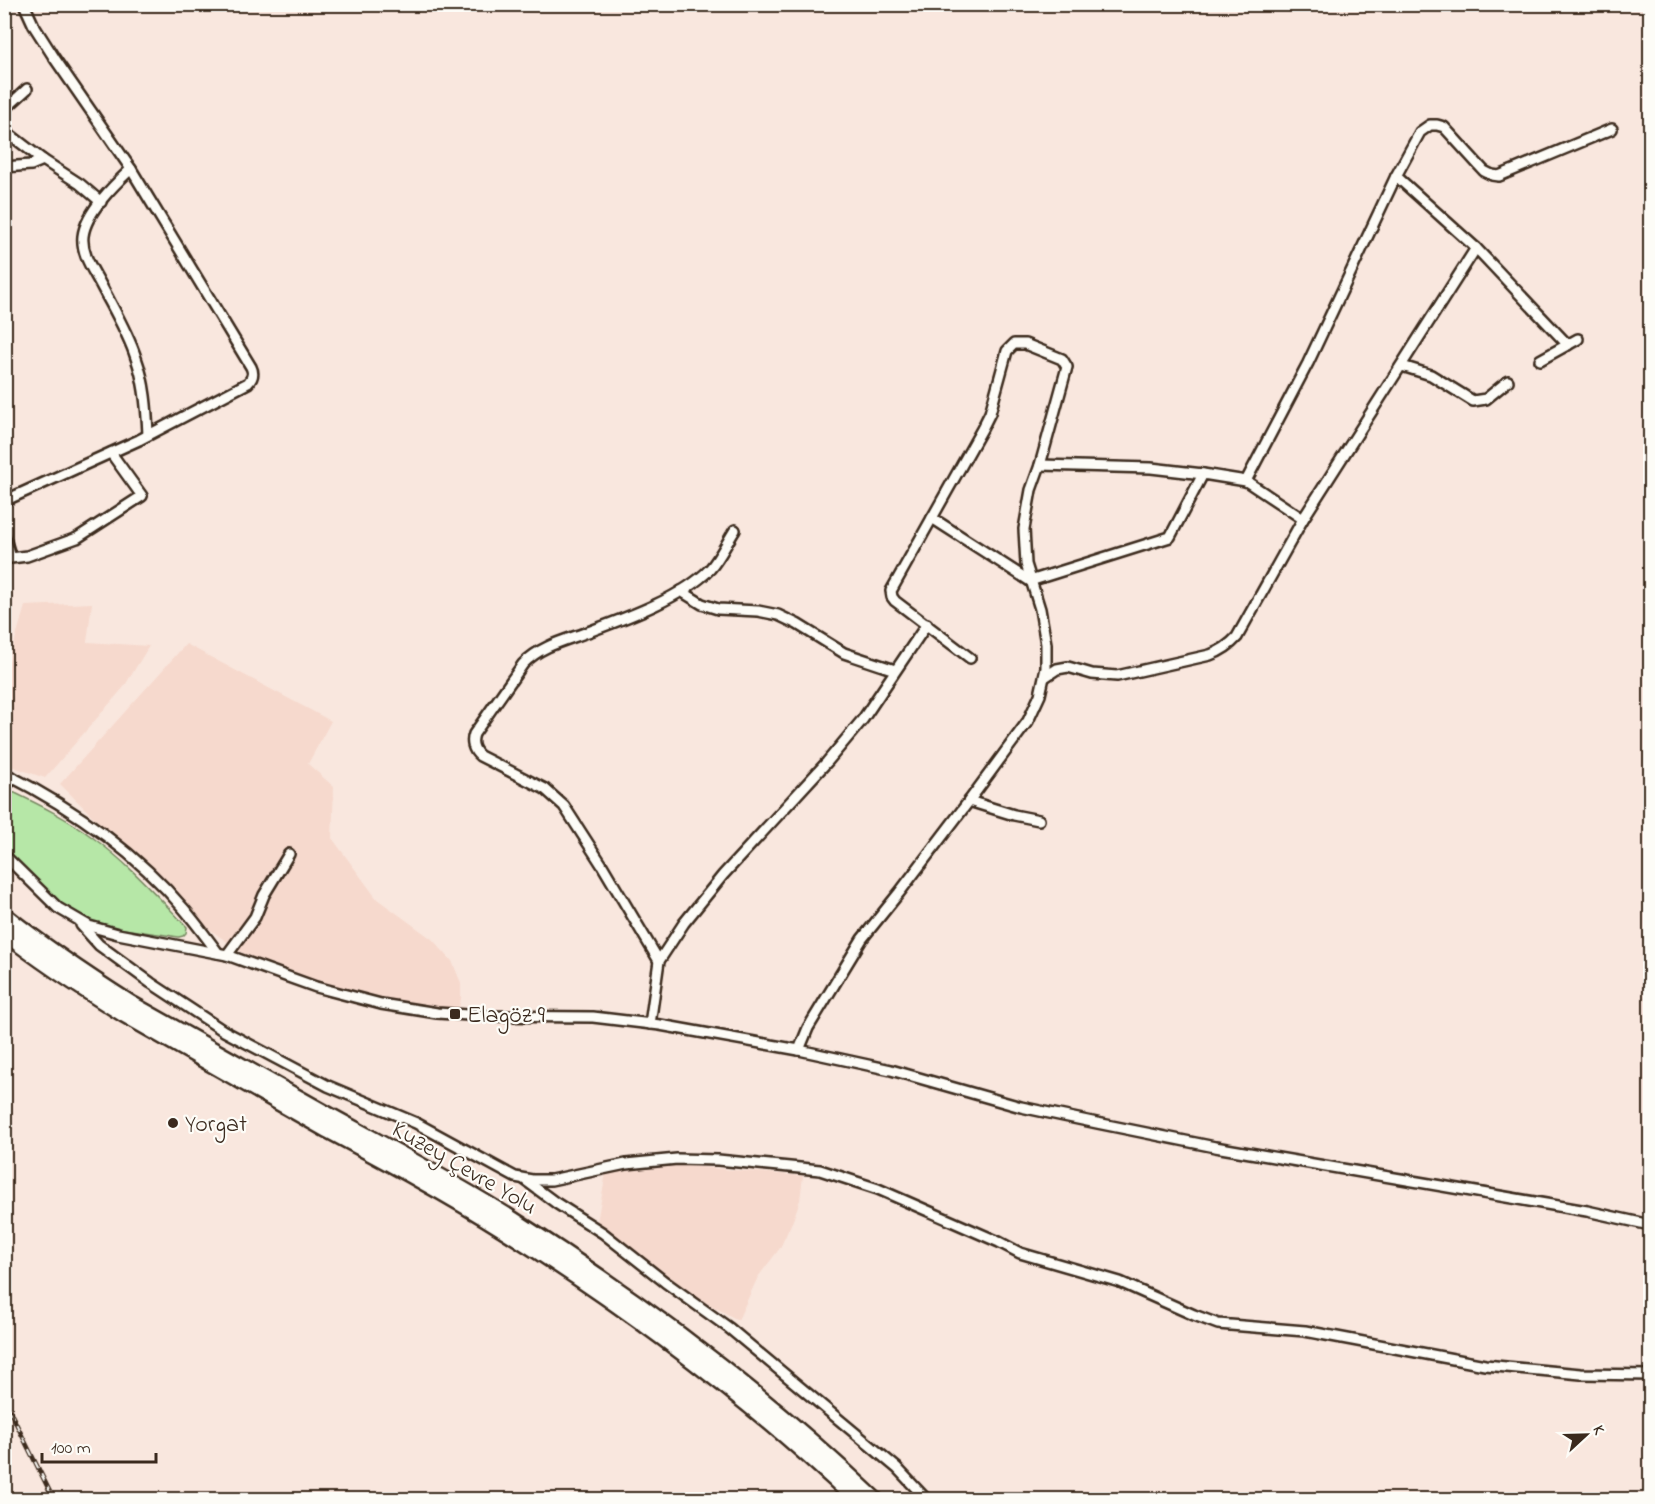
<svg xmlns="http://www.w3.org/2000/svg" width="1655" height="1504" viewBox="0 0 1655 1504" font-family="'Indie Flower',sans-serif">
<rect width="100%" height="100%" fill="#f9e7de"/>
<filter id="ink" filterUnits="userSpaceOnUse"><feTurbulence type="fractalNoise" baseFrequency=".0167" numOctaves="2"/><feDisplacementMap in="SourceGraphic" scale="12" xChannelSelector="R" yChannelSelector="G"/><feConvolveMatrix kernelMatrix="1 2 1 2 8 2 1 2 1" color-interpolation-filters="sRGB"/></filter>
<g filter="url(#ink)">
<g fill="#f6d9cd">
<polygon points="92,603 87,642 149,646 124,687 45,778 5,764 5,675 25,606"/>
<polygon points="186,644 331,721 308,764 334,787 332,838 377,899 432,939 452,961 461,983 461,999 459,1007 448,1010 357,994 310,981 244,954 198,921 60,784"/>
<polygon points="676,1165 803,1176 800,1200 793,1220 780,1248 758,1277 738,1320 662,1279 597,1222 606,1173"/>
</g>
<path fill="#b6e7a7" stroke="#788862" stroke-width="1.5" d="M10,792L15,793C42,806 68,819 92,837C128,863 157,896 187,927L186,933L183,936L179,937C150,932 100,929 75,915C47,899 26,872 5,849V795Z"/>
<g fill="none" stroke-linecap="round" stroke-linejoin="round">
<g stroke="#3b2a1e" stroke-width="14">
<g id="minor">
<polyline points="4,110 27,89"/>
<polyline points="4,130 43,160 80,184 101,202"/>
<polyline points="4,167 31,165 43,160"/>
<path d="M131,169C114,185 86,212 83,236C81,255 94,271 102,287C114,310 128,333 136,358C145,382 147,409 148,435"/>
<polyline points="1396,176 1476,248 1568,345"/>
<polyline points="1540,360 1578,339"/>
<polyline points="1402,366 1431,375 1473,401 1486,399 1508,381"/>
<polyline points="1040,465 1151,468 1203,474 1246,481 1308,363 1396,176 1420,132 1430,125 1437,125 1444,127 1484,171 1492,175 1499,176 1612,129"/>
<polyline points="1246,481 1303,519"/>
<path d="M4,501L139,440L248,383C253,378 254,373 251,367L131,169L55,59L34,26L24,4"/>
<polyline points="932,518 1030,581 1170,537 1203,474"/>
<polyline points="4,535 11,558 27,556 77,538 142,496 111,453"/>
<polyline points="681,591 702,604 718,609 758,611 778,615 797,624 844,653 895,670"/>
<path d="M1045,677L1057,669L1068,667L1092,674L1117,676L1210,655C1221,651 1229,646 1237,637L1303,519L1476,248"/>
<path d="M4,773C71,807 136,852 184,909C196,923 207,938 218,953"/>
<polyline points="4,787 14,778"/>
<polyline points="969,801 1014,815 1039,820"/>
<polyline points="4,855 58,908 89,926 118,934 227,955 316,987 381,1004 437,1013 484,1016 593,1017 660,1025 799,1050 891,1070 1021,1107 1097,1123 1215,1147 1587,1211 1650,1225"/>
<polyline points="81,925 99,945 151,983 224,1031 328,1086 416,1123 515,1177 532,1180 551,1180 626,1164 677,1159 718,1160 820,1170 878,1189 999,1242 1020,1253 1120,1282 1194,1315 1218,1324 1305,1331 1485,1365 1581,1374 1650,1375"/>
<polyline points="227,955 255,917 264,895 289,854"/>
<path d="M659,961L602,865L564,806L545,789L480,756C473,750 471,742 474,734L523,664C540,646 566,640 588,632C626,618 682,598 710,569C720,558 727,542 735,530"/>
<polyline points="650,1024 659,961 684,923 723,875 827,762 863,719 927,624"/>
<polyline points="799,1050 808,1028 862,939 899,893 969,801 1028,721 1040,695 1046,668 1046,644 1040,609 1026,564 1024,529 1031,490 1040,465 1067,367 1062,359 1025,344 1014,344 1007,351 990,413 982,429 891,591 892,597 895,601 970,658"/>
<polyline points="525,1180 556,1203 603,1233 665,1282 729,1328 897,1468 927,1500"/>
</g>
</g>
<g stroke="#3b2a1e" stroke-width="20">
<g id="highway">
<path d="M4,915C45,948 87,976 131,1004C197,1041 262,1078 328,1115C390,1149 453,1182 513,1220C642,1302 764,1394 875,1500"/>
<path d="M4,932C42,962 82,988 124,1014C192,1053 260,1092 328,1130C388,1162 448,1194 505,1230C631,1309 749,1398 857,1500"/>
</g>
</g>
<use href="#minor" stroke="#fdfcf7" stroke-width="9"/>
<use href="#highway" stroke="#fdfcf7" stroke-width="15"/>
<g stroke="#3b2a1e" stroke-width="4.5">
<polyline id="rail" points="4,1399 54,1500"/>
</g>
<use href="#rail" stroke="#fdfcf7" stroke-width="2" stroke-dasharray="7" stroke-linecap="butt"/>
</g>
</g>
<g fill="#3b2a1e" stroke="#fdfcf7" stroke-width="2">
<rect x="449" y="1008" width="12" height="12" rx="3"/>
<circle cx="173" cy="1123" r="6"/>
</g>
<g text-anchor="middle" stroke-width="4.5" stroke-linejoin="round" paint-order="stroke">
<g font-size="24" fill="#3b2a1e" stroke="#fdfcf7" text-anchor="start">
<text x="467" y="1022">Elagöz 9</text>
<text x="185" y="1131">Yorgat</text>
</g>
<g font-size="24" fill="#3b2a1e" stroke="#fdfcf7">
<text transform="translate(465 1167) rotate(30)" y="8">Kuzey Çevre Yolu</text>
</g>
</g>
<rect width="1655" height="1504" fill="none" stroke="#fdfcf7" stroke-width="24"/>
<rect x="12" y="12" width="1631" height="1480" fill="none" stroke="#3b2a1e" stroke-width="2" filter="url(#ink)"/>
<g transform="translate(1586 1435) rotate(68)" stroke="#fdfcf7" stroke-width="4.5" paint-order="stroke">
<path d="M0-4.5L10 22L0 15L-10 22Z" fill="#3b2a1e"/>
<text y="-9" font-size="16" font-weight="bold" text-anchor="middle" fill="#3b2a1e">K</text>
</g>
<path d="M42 1453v9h114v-9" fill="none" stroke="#3b2a1e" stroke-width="3"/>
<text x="51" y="1453" font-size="18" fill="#3b2a1e" stroke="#fdfcf7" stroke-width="4.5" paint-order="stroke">100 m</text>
</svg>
